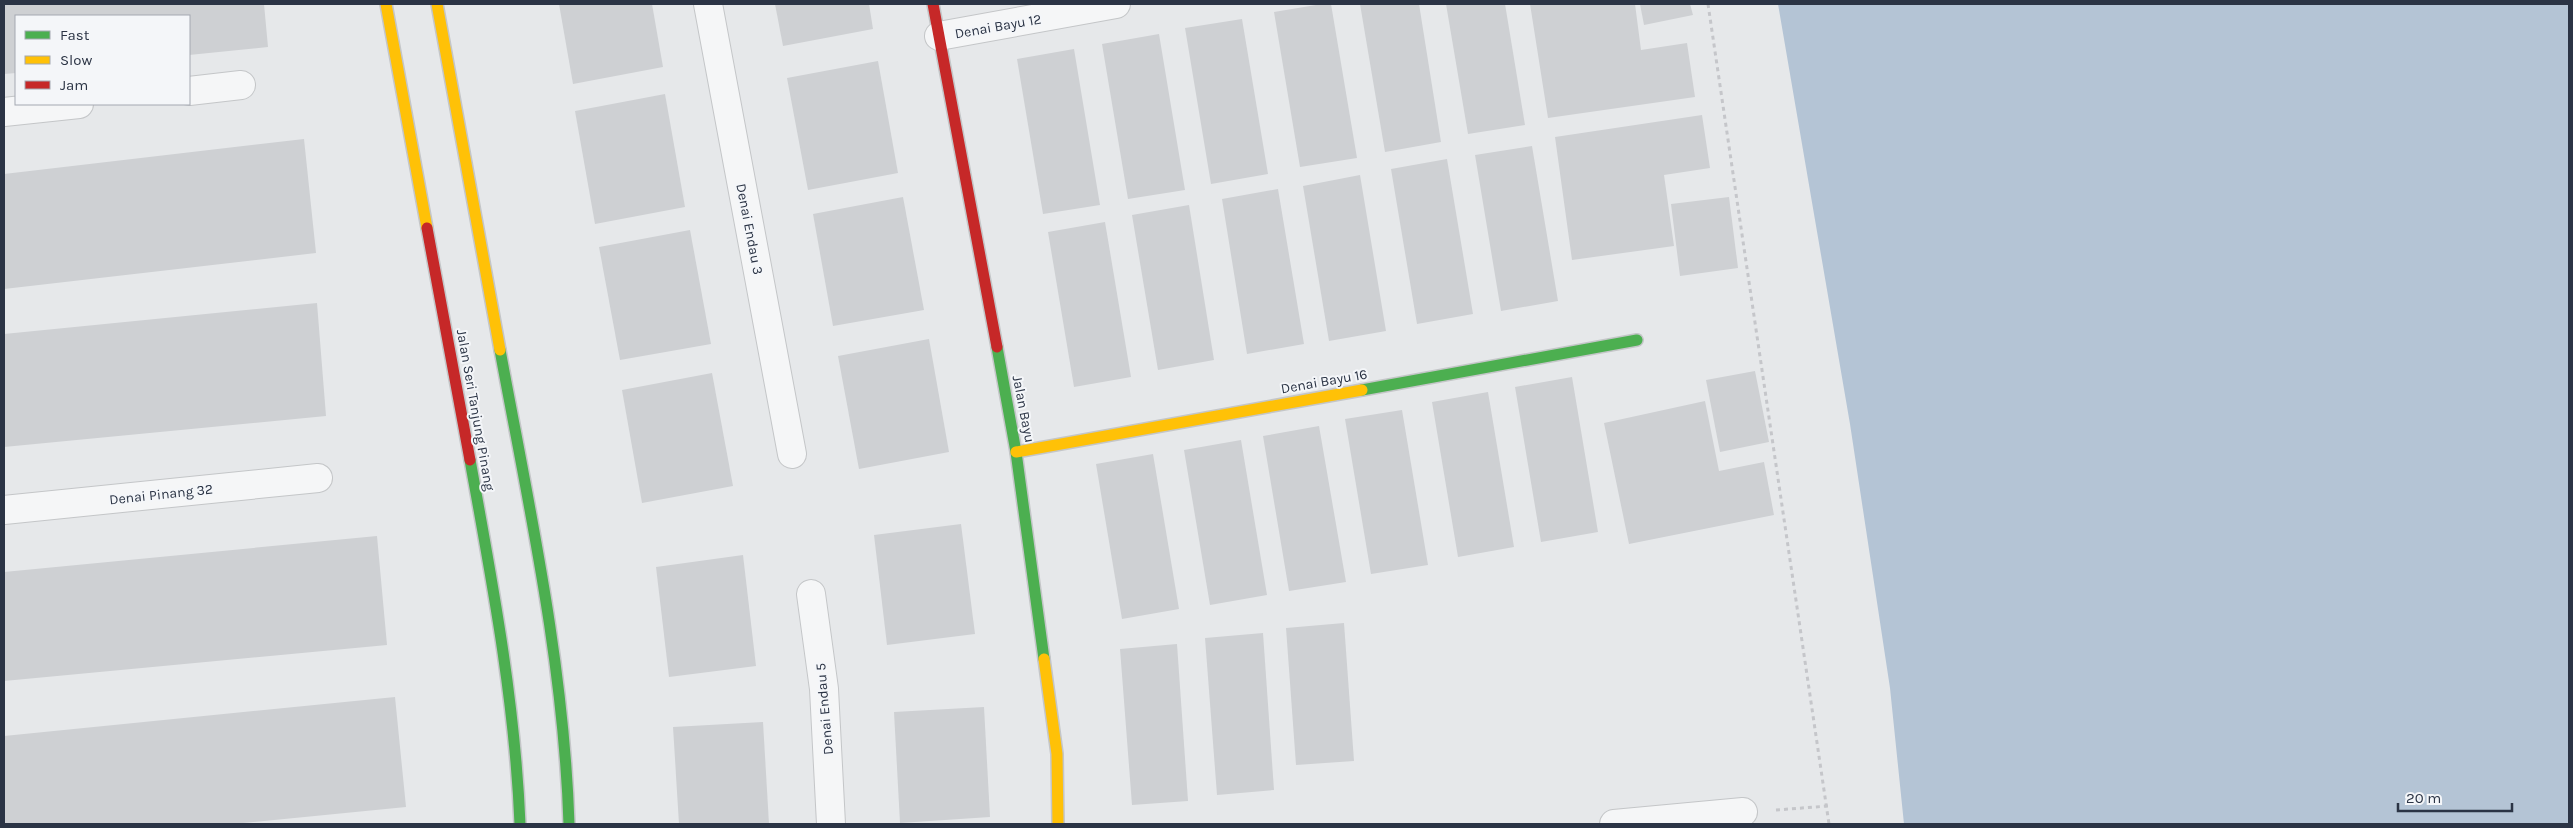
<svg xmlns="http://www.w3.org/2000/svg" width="2573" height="828" viewBox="0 0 2573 828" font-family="Karla,sans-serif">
<rect width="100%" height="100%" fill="#e6e8ea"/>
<polygon fill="#b4c4d5" points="1778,4 2569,4 2569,824 1904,824 1890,688 1850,424"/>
<g fill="#ced0d3">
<polygon points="4,4 264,4 268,47 189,55 189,16 16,16 16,73 4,74"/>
<polygon points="559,4 652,4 663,67 573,84"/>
<polygon points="775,4 869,4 873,29 783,46"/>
<polygon points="1322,4 1331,4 1357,158 1300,167 1274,12"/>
<polygon points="1360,4 1419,4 1441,142 1385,152"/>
<polygon points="1446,4 1505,4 1525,125 1468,134"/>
<polygon points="1530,4 1635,4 1641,50 1687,43 1695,97 1548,118"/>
<polygon points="1640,4 1690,4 1693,15 1644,25"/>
<polygon points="1242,19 1268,174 1211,184 1185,28"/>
<polygon points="1159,34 1185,190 1128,199 1102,44"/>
<polygon points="1074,49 1100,205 1043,214 1017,59"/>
<polygon points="878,61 898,173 808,190 787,78"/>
<polygon points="665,94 685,207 595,224 575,111"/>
<polygon points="1702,115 1710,168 1664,175 1674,246 1572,260 1555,137"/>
<polygon points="304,139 316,253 4,289 4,174"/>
<polygon points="1532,146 1558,301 1501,311 1475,155"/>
<polygon points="1447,159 1473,314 1417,324 1391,169"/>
<polygon points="1360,175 1386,331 1329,341 1303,186"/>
<polygon points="1278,189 1304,344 1247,354 1222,199"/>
<polygon points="903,197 924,310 833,326 813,214"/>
<polygon points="1729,197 1738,268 1680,276 1671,204"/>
<polygon points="1189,205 1214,360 1158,370 1132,215"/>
<polygon points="1105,222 1131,377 1074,387 1048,232"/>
<polygon points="690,230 711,344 620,360 599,247"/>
<polygon points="317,303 326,416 4,447 4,334"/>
<polygon points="929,339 949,452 859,469 838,356"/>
<polygon points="1755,371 1769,442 1720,452 1706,380"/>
<polygon points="712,373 733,486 642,503 622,390"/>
<polygon points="1572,377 1598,532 1541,542 1515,387"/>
<polygon points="1488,392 1514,547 1458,557 1432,402"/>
<polygon points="1705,401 1719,471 1764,462 1774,515 1629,544 1604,423"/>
<polygon points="1402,410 1428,565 1371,574 1345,419"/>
<polygon points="1319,426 1346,582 1289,591 1263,436"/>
<polygon points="1241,440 1267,595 1210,605 1184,450"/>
<polygon points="1153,454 1179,609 1122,619 1096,464"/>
<polygon points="961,524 975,634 887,645 874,535"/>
<polygon points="377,536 387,645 4,681 4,572"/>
<polygon points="743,555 756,666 669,677 656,567"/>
<polygon points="1344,623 1354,761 1296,765 1286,628"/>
<polygon points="1263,633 1274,790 1217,795 1205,638"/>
<polygon points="1177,644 1188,801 1132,805 1120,649"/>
<polygon points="395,697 406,807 233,824 4,824 4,736"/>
<polygon points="984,707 990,817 900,823 894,712"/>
<polygon points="763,722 769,824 679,824 673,727"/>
</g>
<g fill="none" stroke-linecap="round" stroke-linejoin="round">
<g stroke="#c4c6c8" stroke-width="30">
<g id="street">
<polyline points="708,4 792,454"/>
<polyline points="939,36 1116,4"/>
<polyline points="189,91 241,85"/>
<polyline points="4,112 79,104"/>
<polyline points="4,510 318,478"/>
<polyline points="811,594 824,689 831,824"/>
<polyline points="1614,824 1743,812"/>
</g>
</g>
<g stroke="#c4c6c8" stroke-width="14">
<g id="fast">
<polyline points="997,347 1016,452 1044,659"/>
<path d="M500,350C529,507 564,664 569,824"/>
<polyline points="1362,390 1637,340"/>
<path d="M470,460C492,581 515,701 520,824"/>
</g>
</g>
<g stroke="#c4c6c8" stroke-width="14">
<g id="slow">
<polyline points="386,4 427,228"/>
<polyline points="437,4 500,350"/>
<polyline points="1016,452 1362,390"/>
<polyline points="1044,659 1057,754 1058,824"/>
</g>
</g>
<g stroke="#c4c6c8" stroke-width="14">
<g id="jam">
<polyline points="933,4 997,347"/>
<polyline points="427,228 470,460"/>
</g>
</g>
<g stroke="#c5c6ca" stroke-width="3" stroke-dasharray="4 4" stroke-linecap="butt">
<polyline points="1708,4 1829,824"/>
<polyline points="1776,810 1828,806"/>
</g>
<use href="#street" stroke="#f5f6f7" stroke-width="28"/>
<use href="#fast" stroke="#4caf50" stroke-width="11"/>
<use href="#slow" stroke="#ffc107" stroke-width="11"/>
<use href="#jam" stroke="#c62828" stroke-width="11"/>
</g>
<g text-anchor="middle" stroke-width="4" stroke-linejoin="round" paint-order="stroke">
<g font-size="14" fill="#2b3445" stroke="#f4f6f9">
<text transform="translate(998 26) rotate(-10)" y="5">Denai Bayu 12</text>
<text transform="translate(750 229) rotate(79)" y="5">Denai Endau 3</text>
<text transform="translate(1324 381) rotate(-10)" y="5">Denai Bayu 16</text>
<text transform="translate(1024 409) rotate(79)" y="5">Jalan Bayu</text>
<text transform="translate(476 410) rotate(80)" y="5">Jalan Seri Tanjung Pinang</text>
<text transform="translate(161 494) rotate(-6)" y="5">Denai Pinang 32</text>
<text transform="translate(824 709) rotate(-95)" y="5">Denai Endau 5</text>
</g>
</g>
<rect width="2573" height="828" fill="none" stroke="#2b3445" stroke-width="10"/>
<rect x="15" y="15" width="175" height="90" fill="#f4f6f9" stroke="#a4a8b1"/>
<rect x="25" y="31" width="25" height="8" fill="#4caf50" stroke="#a4a8b1"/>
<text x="60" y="40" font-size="15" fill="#2b3445">Fast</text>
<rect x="25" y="56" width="25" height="8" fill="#ffc107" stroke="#a4a8b1"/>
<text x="60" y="65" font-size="15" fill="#2b3445">Slow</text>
<rect x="25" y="81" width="25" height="8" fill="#c62828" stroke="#a4a8b1"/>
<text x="60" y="90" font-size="15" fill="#2b3445">Jam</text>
<path d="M2398 803v8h114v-8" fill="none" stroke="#2b3445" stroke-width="2.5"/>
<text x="2406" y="803" font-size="15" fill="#2b3445" stroke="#f4f6f9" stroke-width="4" paint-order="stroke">20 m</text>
</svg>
